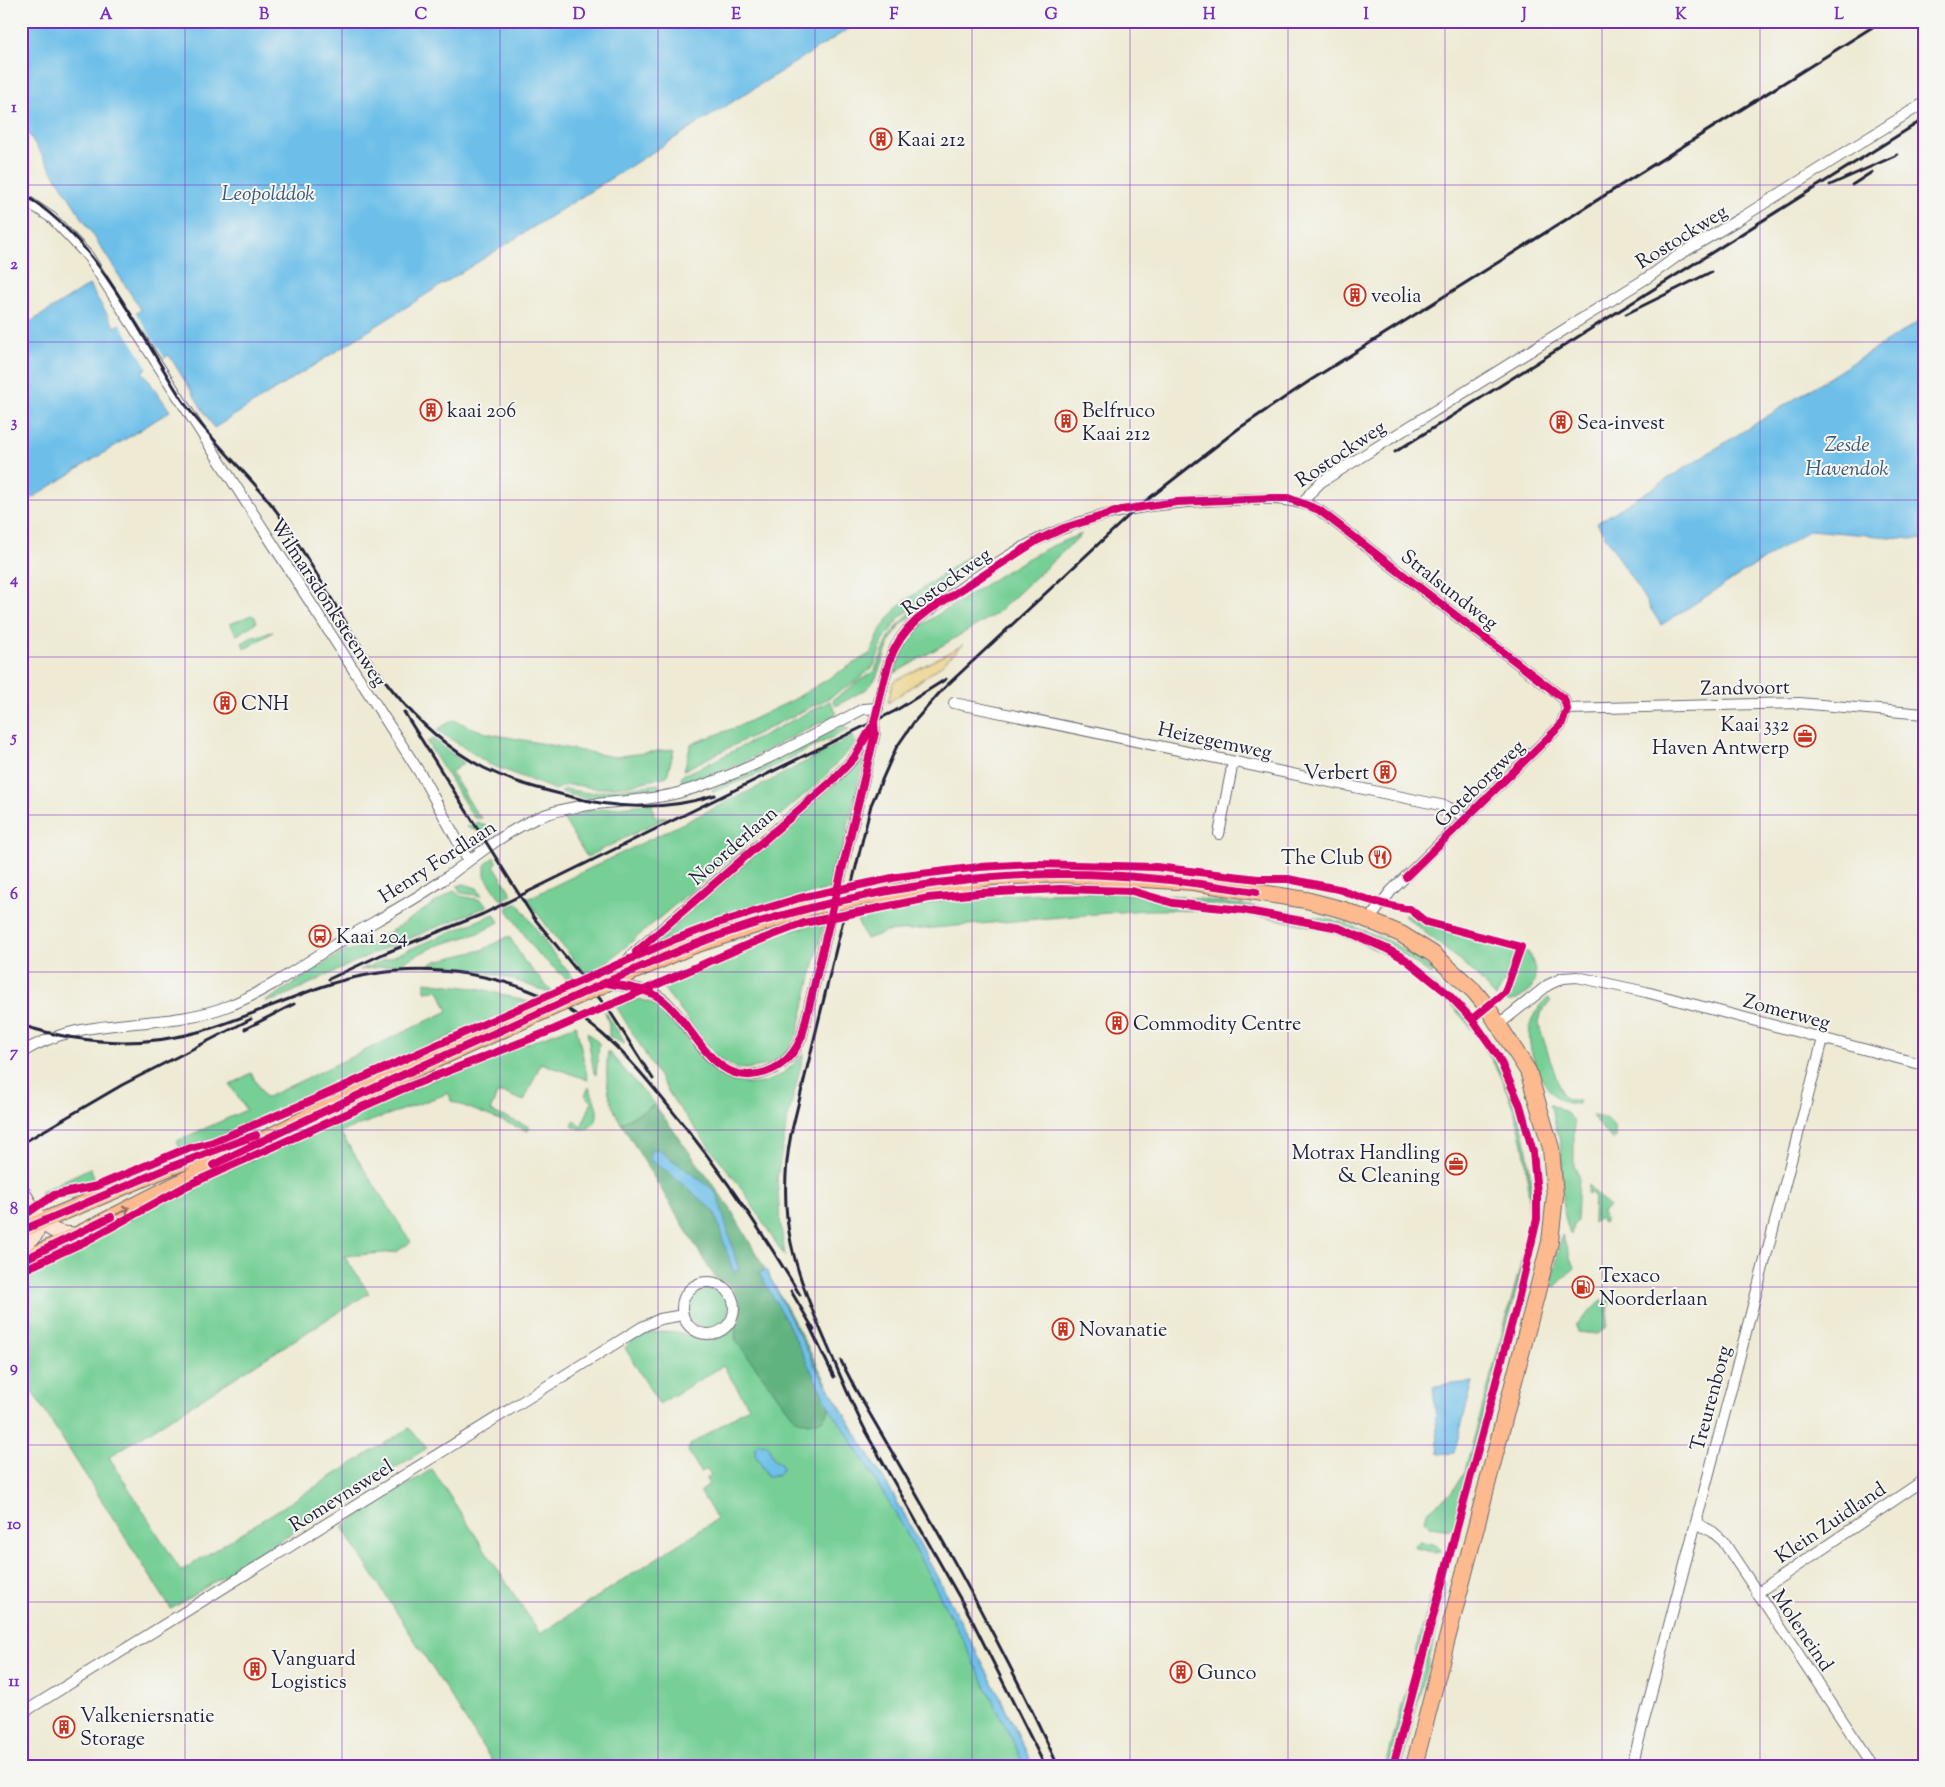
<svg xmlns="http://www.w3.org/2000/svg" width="1945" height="1787" viewBox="0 0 1945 1787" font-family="'Sorts Mill Goudy',serif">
<rect width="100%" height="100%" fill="#f6f6f2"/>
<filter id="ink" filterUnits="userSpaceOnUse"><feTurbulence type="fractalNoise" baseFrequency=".02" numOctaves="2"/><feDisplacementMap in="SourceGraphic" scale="10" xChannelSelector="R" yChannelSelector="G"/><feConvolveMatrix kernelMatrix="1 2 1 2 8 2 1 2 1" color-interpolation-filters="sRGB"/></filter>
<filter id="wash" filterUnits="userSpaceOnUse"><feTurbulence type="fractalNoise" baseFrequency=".0096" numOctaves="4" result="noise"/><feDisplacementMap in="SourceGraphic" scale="20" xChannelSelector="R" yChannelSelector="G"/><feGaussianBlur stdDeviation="1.12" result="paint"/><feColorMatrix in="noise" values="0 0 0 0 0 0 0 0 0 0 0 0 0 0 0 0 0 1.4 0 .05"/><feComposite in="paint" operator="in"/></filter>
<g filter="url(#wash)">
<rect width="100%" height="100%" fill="#eeead4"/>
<g fill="#76cf95" stroke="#4c7868">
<path d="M1082,534L996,614L895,673C899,661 901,648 909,638C921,622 942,613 958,602C998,577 1036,549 1082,534Z"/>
<polygon points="971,554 974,559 951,576 938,591 901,616 884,639 874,666 857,681 827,699 684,770 691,744 737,727 793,700 871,653 881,629 898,606"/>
<polygon points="935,597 901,624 891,639 876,678 868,688 836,706 833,700 875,670 889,638 900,623 908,615"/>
<polygon points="251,615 255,617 257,622 237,635 230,624"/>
<polygon points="273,632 245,649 242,643 252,637"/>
<polygon points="830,701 837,714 738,765 681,785 682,775 702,767"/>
<path d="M453,720L486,733L614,757L674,749L667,776C645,782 621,788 598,788C584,788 567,780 556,790L489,764L437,730Z"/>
<polygon points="844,725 845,728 849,729 758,774 713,792 712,789"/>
<polygon points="853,736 855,740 854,745 818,783 597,971 588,976 555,937 527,899 770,781"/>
<polygon points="433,739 464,763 451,772 477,814 482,818 474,818 427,742"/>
<path d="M858,760L863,762L833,889C769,902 707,923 647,949L841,779Z"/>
<polygon points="659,784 658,790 587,799 561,792 565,789 589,793"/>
<polygon points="652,803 654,816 667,817 587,857 563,818 587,811"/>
<polygon points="478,822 493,830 485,834 467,827"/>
<polygon points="494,857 497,863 494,865 512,895 501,900 485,876 485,865"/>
<polygon points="464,884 477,888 482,896 461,893 457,886"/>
<polygon points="455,890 460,896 481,900 488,906 367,956 278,999 265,1002 343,952 361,947 363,949"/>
<path d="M1139,891L1280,910L1344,923L1391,942L1435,971L1432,975C1367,927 1308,916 1229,906C1198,903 1168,903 1139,891Z"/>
<path d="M1077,892C1094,893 1113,891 1130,894C1147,896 1163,904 1181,906C1240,914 1299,917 1356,938C1385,948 1413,966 1436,987C1514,1056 1545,1156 1525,1257L1454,1527L1451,1530L1430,1527L1425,1520L1427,1512L1452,1492L1465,1471C1479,1420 1493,1370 1506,1319C1515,1285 1526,1252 1528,1217C1535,1099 1468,985 1356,941C1290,915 1213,909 1143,910L886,932L866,939L855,916C929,899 1001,894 1077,892Z"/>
<polygon points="518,903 551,951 576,981 571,983 536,952 506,908"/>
<polygon points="1406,913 1424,924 1517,950 1509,974 1496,997 1471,970 1411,921 1404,915"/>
<polygon points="494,914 499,922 479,933 435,946 399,964 360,970"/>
<polygon points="824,922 798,1032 787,1053 768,1065 746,1069 736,1068 717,1058 661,985 787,932"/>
<path d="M509,936L524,961L552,992L548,993C507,975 473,967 428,965L436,961L482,950Z"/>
<path d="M1524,951L1528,952C1538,969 1539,987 1520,998C1513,1002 1508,1002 1500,1000L1512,982Z"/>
<polygon points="425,982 482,989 529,1002 217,1138 180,1148 177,1141 246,1110 230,1085 251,1073 265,1098 448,1011 439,990 425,991"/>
<path d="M1548,998L1551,1001L1540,1014L1538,1023L1562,1095L1567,1099L1579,1101L1578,1104C1572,1104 1566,1103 1560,1100C1541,1088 1526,1049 1530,1027C1532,1015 1539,1006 1548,998Z"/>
<path d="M640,999C688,1012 695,1080 749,1084C773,1085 789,1070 804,1053L787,1122L777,1178L780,1220L785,1257L742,1189L674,1101L616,1006Z"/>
<polygon points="605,1011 625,1043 623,1044 609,1036 609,1025"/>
<polygon points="576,1025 588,1080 541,1063 524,1101 504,1093 497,1094 490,1111 530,1127 528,1131 451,1101 449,1093 340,1132 411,1242 396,1252 344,1256 369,1293 109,1457 181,1571 409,1428 427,1448 171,1609 21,1374 21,1275 159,1202 340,1120 465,1067"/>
<polygon points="587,1032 599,1043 596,1075 594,1073"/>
<path d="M608,1051L655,1105L621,1123C607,1100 605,1078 608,1051Z"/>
<path d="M589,1087C594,1099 605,1120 588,1128C582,1130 578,1129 572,1126L575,1120L581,1127L592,1102L585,1095Z"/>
<path d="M1550,1104L1568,1114L1574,1121V1166L1579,1175L1577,1221L1574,1224L1572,1235C1559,1219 1564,1166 1560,1142C1557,1129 1553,1116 1550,1104Z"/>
<path d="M1592,1116C1607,1117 1616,1121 1615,1138L1613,1140Z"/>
<polygon points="90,1168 97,1184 69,1196 55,1195 45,1200 40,1192"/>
<polygon points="1588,1185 1609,1207 1602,1212 1605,1220 1603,1223 1599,1218 1593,1223 1594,1194 1587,1193"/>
<polygon points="1562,1235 1574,1268 1556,1286 1551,1287"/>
<circle cx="708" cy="1309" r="20"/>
<polygon points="1607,1296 1610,1296 1606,1328 1597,1334 1577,1332 1576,1325"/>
<path d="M735,1325L736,1341L832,1393L902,1510L1001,1699L1033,1766H990L987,1762L981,1766H495L342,1527L432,1469L540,1634L717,1519L700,1491L709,1485L706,1479L711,1475L707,1469L701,1472L688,1451L690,1445L749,1407L723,1366L659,1404L625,1348C637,1330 670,1330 688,1335C695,1337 704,1341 712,1340C721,1338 728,1331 735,1325Z"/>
<polygon points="1420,1541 1436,1545 1442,1551 1436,1553 1416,1548 1415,1545"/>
<polygon points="1437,1573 1445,1582 1446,1593 1401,1766 1386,1766"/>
</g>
<polygon fill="#60b27e" stroke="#416a5c" points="655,1105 730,1208 781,1297 832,1393 828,1412 822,1420 809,1423 795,1419 736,1341 735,1325 740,1318 741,1310 738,1297 728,1284 716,1278 710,1270 621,1123"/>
<polygon fill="#eeda9e" stroke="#887e6c" points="963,645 938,668 888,703 893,682"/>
<g fill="#6dbfe9" stroke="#487092">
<polygon points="21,21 861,21 214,428 169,355 142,371 170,411 21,505 21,328 89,285 115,327 141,310 21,122"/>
<polygon points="1924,318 1924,540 1810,530 1661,625 1597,523"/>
<polygon points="651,1149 657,1149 713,1189 718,1197 739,1270 733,1272 714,1211 668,1172 650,1160"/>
<polygon points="766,1270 813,1362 902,1510 1001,1699 1033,1766 1025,1766 962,1638 901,1523 845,1430 831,1411 786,1320 759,1273"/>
<polygon points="1473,1382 1454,1453 1439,1454 1433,1386"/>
<polygon points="759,1443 767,1444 774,1460 780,1463 783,1468 778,1475 768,1477 755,1454 755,1447"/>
</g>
<polygon fill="#eeead4" points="135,311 165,359 149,370 119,322"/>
</g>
<g filter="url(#ink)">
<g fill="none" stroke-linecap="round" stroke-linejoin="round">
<g stroke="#696871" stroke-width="12">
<g id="street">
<polyline points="21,197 52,218 88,256 423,778 468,860"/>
<polyline points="1304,502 1311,492 1321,482 1650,276 1679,255 1741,218 1924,103"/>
<polyline points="954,703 1445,806 1456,811 1465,819"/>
<polyline points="1567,709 1799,703 1924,714"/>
<polyline points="1219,834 1233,762"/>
<polyline points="611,979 633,954 831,782 854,758 873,726"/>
<path d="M608,983C627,987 650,988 665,1001C695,1029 715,1090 766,1072C784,1066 795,1053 802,1036L875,733L874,722C887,674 885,642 928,611C964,587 1000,558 1039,539C1099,510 1161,502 1227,500C1259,499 1289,495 1319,510L1564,699L1567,709L1561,725L1391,891L1369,920"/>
<polyline points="1498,1025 1548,985 1563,978 1577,977 1646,992 1924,1065"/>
<path d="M21,1053C83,1013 161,1032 228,1006C267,991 301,966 336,944C371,923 407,905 440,882C471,860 501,834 537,818C581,799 632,805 678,793C743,775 804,740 863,709L878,708"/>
<circle cx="708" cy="1308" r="26"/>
<polyline points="1696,1523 1713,1532 1723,1541 1873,1766"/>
<polyline points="1757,1593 1924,1480"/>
<polyline points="21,1714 642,1327 660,1319 683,1315"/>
<polyline points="1632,1766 1823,1039"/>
</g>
</g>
<g stroke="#696871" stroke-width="16">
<g id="secondary">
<path d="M21,1190C37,1214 44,1237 77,1234"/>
<polyline points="21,1250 36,1234 41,1221"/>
</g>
</g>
<g stroke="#696871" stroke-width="18">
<g id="primary">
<polyline points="873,895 992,877 1060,874 1193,882 1306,900 1344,910 1401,934 1433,954 1474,991 1487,1007 1528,1071 1551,1148 1555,1196 1550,1242 1414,1766"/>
<polyline points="607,983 692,946 811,907"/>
<polyline points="21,1230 173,1166 240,1141"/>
<polyline points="21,1261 83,1232 310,1116 524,1020"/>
</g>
</g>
<use href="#street" stroke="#fff" stroke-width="10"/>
<use href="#secondary" stroke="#fee3d2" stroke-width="14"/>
<use href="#primary" stroke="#fcba8e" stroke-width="16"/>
<g stroke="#22223b" stroke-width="3">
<polyline points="1830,185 1897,155"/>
<polyline points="1852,185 1872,172"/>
<path d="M21,193C98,238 136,329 183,401C213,445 255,478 284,522C343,610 386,717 484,768C510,781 536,788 564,795C613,809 666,811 715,795"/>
<polyline points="1626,314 1711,272"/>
<polyline points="1395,452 1924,119"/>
<polyline points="404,712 534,918 609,1010 653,1079"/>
<polyline points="329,979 383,954 483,914 895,711 946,679"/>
<path d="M21,1025C80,1044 142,1048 202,1031C242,1019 281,1001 321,987C414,955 525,969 601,1033C634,1061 659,1095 686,1128C728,1181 765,1236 800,1295"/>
<polyline points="245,1029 294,1004"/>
<polyline points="21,1144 122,1085 251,1019"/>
<polyline points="791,1291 814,1330"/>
<polyline points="809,1325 834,1377"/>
<polyline points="841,1361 856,1390"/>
<path d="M853,1385C926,1510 998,1634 1058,1766"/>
<polyline points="865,1431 970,1616 1045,1766"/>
<path d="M869,1437C853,1408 841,1377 828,1347C795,1271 775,1218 791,1134L871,805L896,748L914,722L942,690L1138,507L1238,429L1311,380L1882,21"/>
</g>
<g stroke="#696871" stroke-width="18" stroke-linecap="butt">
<g id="primary-bridge">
<polyline points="811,907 873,895"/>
<polyline points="524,1020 607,983"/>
</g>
</g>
<use href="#primary-bridge" stroke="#fcba8e" stroke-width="16"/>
<g stroke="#f6f6f2" stroke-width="11">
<g id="cycleway">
<polyline points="636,952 831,782 854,758 871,728"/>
<path d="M607,983C626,987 649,988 664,1001C696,1027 714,1090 766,1072C784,1066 795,1053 802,1036L875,733L874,722C887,674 885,642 928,611L1038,540L1064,528L1121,510L1177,502L1272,498H1288L1319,510L1564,699L1567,709L1561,725L1406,877"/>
<path d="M213,1165C309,1117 406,1073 504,1029C566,1001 628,971 691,946C800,903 940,875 1058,874C1124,873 1191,882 1256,892"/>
<path d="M21,1210L29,1212L54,1195L97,1186L183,1150L213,1142L306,1103L673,940L718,923L800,898L897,877L979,867L1035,864L1156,867L1258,879H1288L1343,890C1351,896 1399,909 1410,909L1426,922L1521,947L1505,992L1472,1019"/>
<polyline points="25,1229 173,1166 256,1135"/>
<polyline points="21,1261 111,1217"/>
<polyline points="21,1271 88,1240 188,1185 400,1090 555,1029 747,945 804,923 929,898 980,893 1060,889 1132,891 1173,903 1243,910 1339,928 1387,949 1405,959 1446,992 1472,1019 1498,1056 1520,1105 1533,1152 1537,1193 1537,1219 1518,1300 1393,1766"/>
</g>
</g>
<use href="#cycleway" stroke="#d6006c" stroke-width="8"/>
</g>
<defs><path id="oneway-shaft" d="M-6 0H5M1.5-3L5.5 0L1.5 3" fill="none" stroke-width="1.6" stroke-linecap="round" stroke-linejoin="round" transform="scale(1.25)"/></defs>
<use stroke="#8f6e64" href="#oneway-shaft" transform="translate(123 1211) rotate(-28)"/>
</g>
<path fill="none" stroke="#7b2cbf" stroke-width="1" stroke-opacity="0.55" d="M185,21V1766M342,21V1766M500,21V1766M658,21V1766M815,21V1766M972,21V1766M1130,21V1766M1288,21V1766M1445,21V1766M1602,21V1766M1760,21V1766M21,185H1924M21,342H1924M21,500H1924M21,657H1924M21,815H1924M21,972H1924M21,1130H1924M21,1287H1924M21,1445H1924M21,1602H1924"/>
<defs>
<g id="building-ring" transform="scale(1.125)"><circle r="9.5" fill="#f6f6f2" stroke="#c8321e" stroke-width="1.5"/><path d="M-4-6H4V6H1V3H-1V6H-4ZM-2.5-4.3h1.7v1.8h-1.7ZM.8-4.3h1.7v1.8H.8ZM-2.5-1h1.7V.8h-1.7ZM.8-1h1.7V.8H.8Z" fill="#c8321e"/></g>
<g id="office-ring" transform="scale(1.125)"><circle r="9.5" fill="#f6f6f2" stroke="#c8321e" stroke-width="1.5"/><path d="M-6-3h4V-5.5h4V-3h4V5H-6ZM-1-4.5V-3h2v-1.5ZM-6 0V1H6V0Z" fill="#c8321e"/></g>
<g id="restaurant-ring" transform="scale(1.125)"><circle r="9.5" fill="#f6f6f2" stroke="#c8321e" stroke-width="1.5"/><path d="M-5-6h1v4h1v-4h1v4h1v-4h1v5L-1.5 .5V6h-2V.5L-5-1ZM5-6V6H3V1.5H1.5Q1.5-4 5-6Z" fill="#c8321e"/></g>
<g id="bus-ring" transform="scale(1.125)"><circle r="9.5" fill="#f6f6f2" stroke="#c8321e" stroke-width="1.5"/><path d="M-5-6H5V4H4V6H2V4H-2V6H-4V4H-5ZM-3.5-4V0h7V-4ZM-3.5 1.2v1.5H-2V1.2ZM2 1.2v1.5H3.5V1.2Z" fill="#c8321e"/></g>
<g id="fuel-ring" transform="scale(1.125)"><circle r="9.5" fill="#f6f6f2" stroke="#c8321e" stroke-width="1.5"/><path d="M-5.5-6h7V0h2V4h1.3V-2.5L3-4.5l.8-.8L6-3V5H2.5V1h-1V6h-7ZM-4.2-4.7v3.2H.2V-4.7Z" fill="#c8321e"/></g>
</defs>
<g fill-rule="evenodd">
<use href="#building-ring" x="881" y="139"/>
<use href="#building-ring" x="1355" y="295"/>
<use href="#building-ring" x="431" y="410"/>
<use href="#building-ring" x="1066" y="421"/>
<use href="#building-ring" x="1561" y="422"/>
<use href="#building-ring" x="225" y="703"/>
<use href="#office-ring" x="1805" y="736"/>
<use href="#building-ring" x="1385" y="772"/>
<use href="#restaurant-ring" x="1380" y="857"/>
<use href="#bus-ring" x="320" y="936"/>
<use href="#building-ring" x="1117" y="1023"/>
<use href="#office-ring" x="1456" y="1164"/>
<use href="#fuel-ring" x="1583" y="1287"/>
<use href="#building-ring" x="1063" y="1329"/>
<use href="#building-ring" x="255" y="1669"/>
<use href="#building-ring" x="1181" y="1672"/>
<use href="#building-ring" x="64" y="1727"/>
</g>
<g text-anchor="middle" stroke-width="4" stroke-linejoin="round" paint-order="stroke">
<g font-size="20" fill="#22223b" stroke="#f6f6f2" text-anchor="start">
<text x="897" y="146">Kaai 212</text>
<text x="1371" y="302">veolia</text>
<text x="447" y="417">kaai 206</text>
<text x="1082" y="417">Belfruco<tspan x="1082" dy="23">Kaai 212</tspan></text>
<text x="1577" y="429">Sea-invest</text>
<text x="241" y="710">CNH</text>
<text x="1789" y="731" text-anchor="end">Kaai 332<tspan x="1789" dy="23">Haven Antwerp</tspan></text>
<text x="1369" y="779" text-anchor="end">Verbert</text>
<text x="1364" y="864" text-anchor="end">The Club</text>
<text x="336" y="943">Kaai 204</text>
<text x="1133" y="1030">Commodity Centre</text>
<text x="1440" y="1159" text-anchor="end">Motrax Handling<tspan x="1440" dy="23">&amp; Cleaning</tspan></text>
<text x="1599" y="1282">Texaco<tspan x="1599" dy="23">Noorderlaan</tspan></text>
<text x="1079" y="1336">Novanatie</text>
<text x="271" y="1665">Vanguard<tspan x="271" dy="23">Logistics</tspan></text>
<text x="1197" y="1679">Gunco</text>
<text x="80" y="1722">Valkeniersnatie<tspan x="80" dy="23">Storage</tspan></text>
</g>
<g font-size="20" fill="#22223b" stroke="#f6f6f2">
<text transform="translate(1681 236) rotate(-32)" y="7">Rostockweg</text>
<text transform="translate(1340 453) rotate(-34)" y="7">Rostockweg</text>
<text transform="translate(946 581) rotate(-35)" y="7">Rostockweg</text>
<text transform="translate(1450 589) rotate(38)" y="7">Stralsundweg</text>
<text transform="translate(329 602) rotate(57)" y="7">Wilmarsdonksteenweg</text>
<text transform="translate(1745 687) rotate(-1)" y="7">Zandvoort</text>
<text transform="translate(1215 740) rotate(12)" y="7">Heizegemweg</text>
<text transform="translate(1479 783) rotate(-44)" y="7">Goteborgweg</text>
<text transform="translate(733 845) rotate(-41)" y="7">Noorderlaan</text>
<text transform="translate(437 861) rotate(-33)" y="7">Henry Fordlaan</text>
<text transform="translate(1787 1011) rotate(15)" y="7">Zomerweg</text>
<text transform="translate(1710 1398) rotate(-75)" y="7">Treurenborg</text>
<text transform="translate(341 1495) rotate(-32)" y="7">Romeynsweel</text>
<text transform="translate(1830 1522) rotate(-34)" y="7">Klein Zuidland</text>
<text transform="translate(1803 1630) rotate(56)" y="7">Moleneind</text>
</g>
<g font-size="21" font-style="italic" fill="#3c5978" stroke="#f6f6f2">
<text x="268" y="200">Leopolddok</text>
<text x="1847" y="451">Zesde<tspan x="1847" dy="24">Havendok</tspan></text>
</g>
</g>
<rect width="1945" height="1787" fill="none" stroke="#f6f6f2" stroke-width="55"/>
<rect x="28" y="28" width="1890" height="1732" fill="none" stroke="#7b2cbf" stroke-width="2"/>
<g font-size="16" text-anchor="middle" font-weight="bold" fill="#7b2cbf">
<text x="106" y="19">A</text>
<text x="264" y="19">B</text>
<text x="421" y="19">C</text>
<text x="579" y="19">D</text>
<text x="736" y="19">E</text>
<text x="894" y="19">F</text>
<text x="1051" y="19">G</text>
<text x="1209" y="19">H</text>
<text x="1366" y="19">I</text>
<text x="1524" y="19">J</text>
<text x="1681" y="19">K</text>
<text x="1839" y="19">L</text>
<text x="14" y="112">1</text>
<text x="14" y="269">2</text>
<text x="14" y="427">3</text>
<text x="14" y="584">4</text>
<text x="14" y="742">5</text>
<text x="14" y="899">6</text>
<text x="14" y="1057">7</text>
<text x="14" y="1214">8</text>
<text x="14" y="1372">9</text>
<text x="14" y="1529">10</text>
<text x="14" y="1686">11</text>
</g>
</svg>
